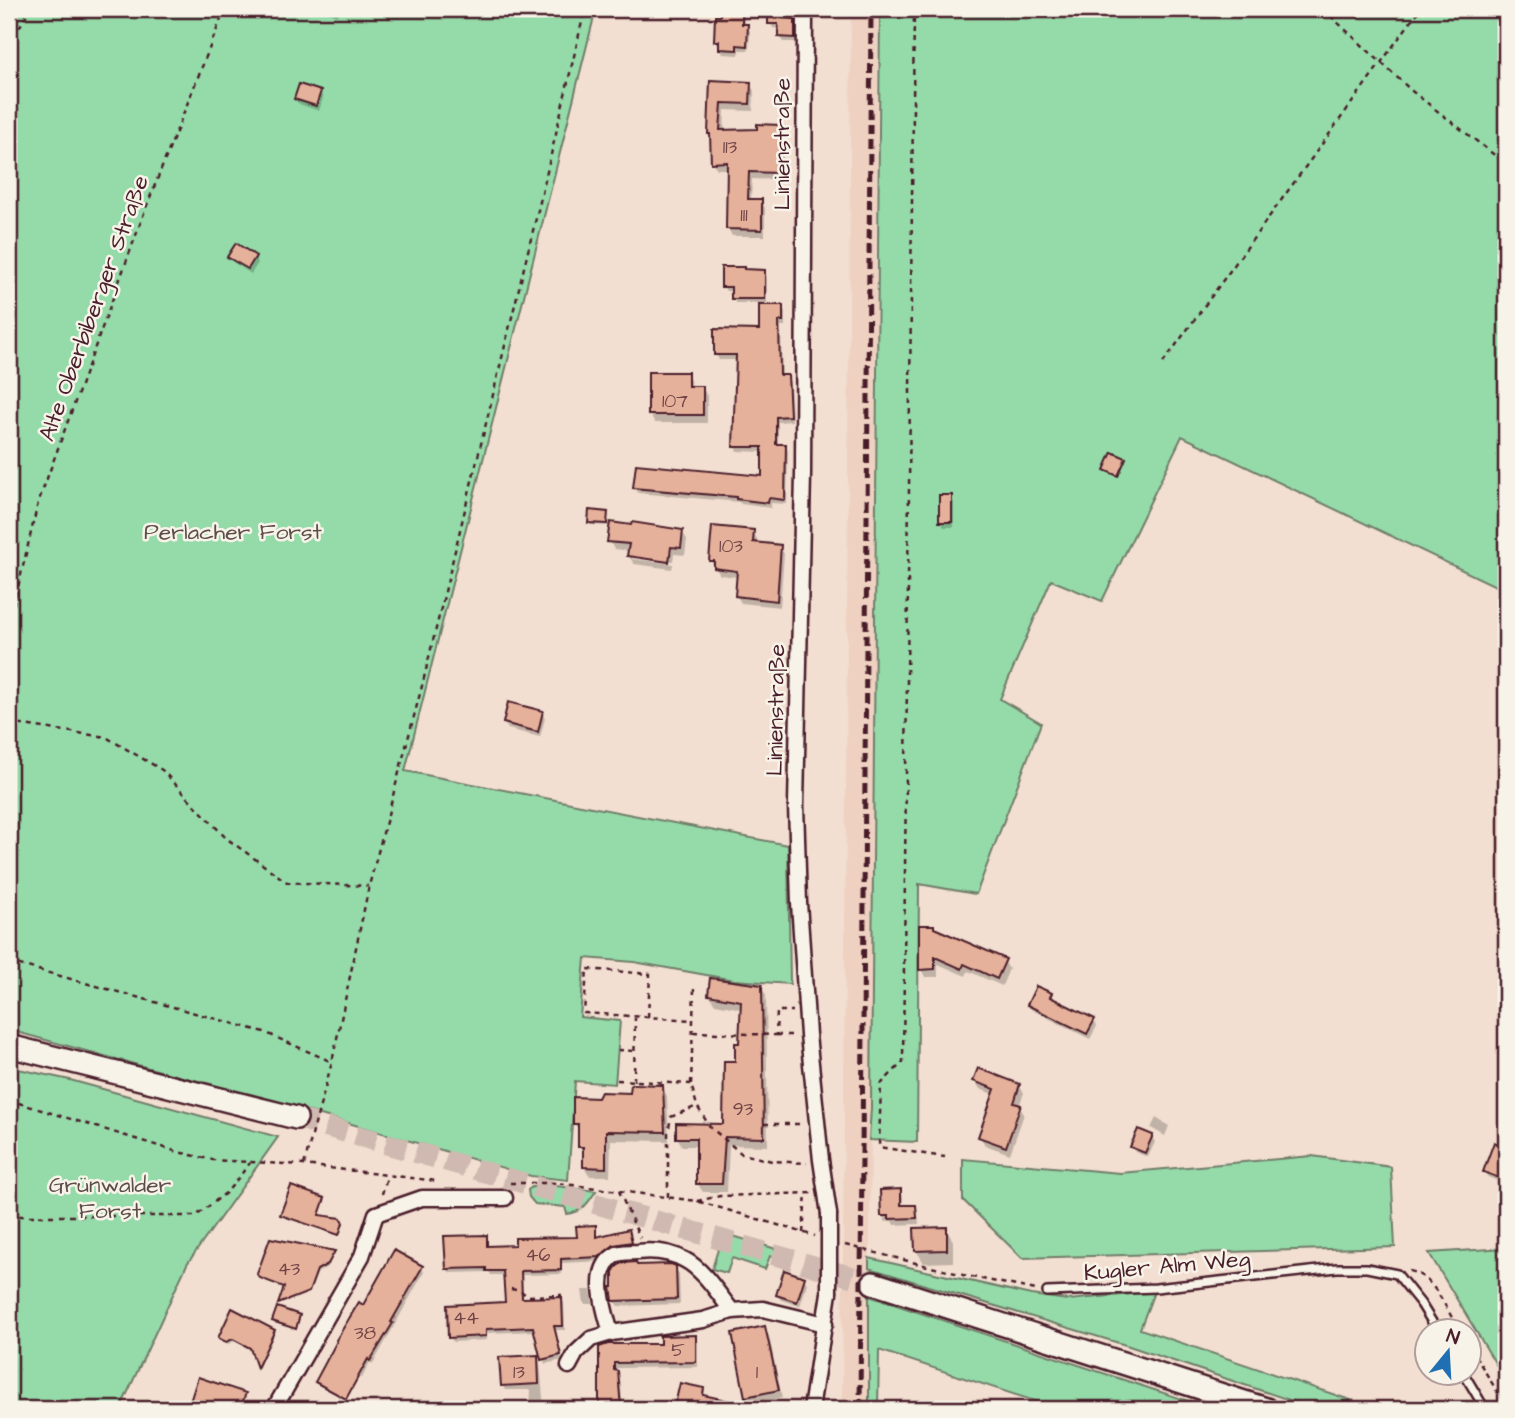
<svg xmlns="http://www.w3.org/2000/svg" width="1515" height="1418" viewBox="0 0 1515 1418" font-family="'Architects Daughter',sans-serif">
<rect width="100%" height="100%" fill="#f2dfd1"/>
<filter id="ink" filterUnits="userSpaceOnUse"><feTurbulence type="fractalNoise" baseFrequency=".0143" numOctaves="2"/><feDisplacementMap in="SourceGraphic" scale="14" xChannelSelector="R" yChannelSelector="G"/><feConvolveMatrix kernelMatrix="1 2 1 2 8 2 1 2 1" color-interpolation-filters="sRGB"/></filter>
<g filter="url(#ink)">
<polygon fill="#eed1c1" points="851,9 878,9 869,1409 842,1409"/>
<g fill="#95dba9" stroke="#707d6a" stroke-width="2">
<polygon points="9,9 596,9 405,771 788,845 790,984 734,980 634,962 585,958 580,1017 620,1021 615,1084 575,1081 568,1180 531,1176 300,1109 9,1030"/>
<polygon points="880,9 1506,9 1506,591 1182,436 1102,601 1051,580 1000,699 1041,723 976,894 919,884 917,1142 869,1140 871,1108"/>
<polygon points="9,1067 70,1080 278,1137 187,1264 120,1409 9,1409"/>
<polygon points="1312,1156 1391,1167 1395,1247 1022,1258 963,1200 963,1159 1120,1173"/>
<path d="M556,1186L596,1191C587,1204 583,1212 567,1214L565,1207L535,1204L529,1197L528,1190L532,1187Z"/>
<polygon points="723,1233 786,1252 783,1260 770,1256 765,1269 732,1258 727,1273 712,1269"/>
<polygon points="1506,1248 1506,1381 1429,1253"/>
<polygon points="869,1258 1031,1295 1068,1300 1154,1292 1140,1329 1377,1409 1316,1409 1129,1346 869,1268"/>
<polygon points="869,1296 1191,1402 1211,1409 1059,1409 879,1350 878,1409 869,1409"/>
</g>
<g fill="#0003">
<polygon points="321,9 341,9 337,16"/>
<polygon points="722,9 745,9 744,26 747,26 750,31 749,50 739,50 739,55 723,54 716,41"/>
<polygon points="769,9 792,9 792,21 797,26 797,42 783,42 780,37 780,29 773,28 770,23"/>
<polygon points="712,82 750,84 754,91 753,111 725,110 724,132 758,131 779,127 783,135 783,180 752,179 751,200 761,200 765,208 765,236 732,236 728,229 729,169 717,169 712,162"/>
<polygon points="320,92 323,98 319,111 299,104 295,99"/>
<polygon points="229,257 255,257 258,263 251,274 233,262"/>
<polygon points="745,271 764,272 767,277 767,306 782,306 785,312 785,326 781,326 782,377 787,377 790,382 792,421 778,422 778,445 785,445 788,451 787,504 771,503 771,508 741,504 739,502 638,493 635,488 763,478 764,452 737,451 734,446 737,360 719,360 716,354 761,332 760,303 735,303 733,291 726,291 723,286"/>
<polygon points="687,374 693,387 702,387 707,396 707,423 655,423 650,415"/>
<polygon points="1125,459 1126,461 1119,477 1107,472 1106,470"/>
<polygon points="951,497 954,503 954,527 944,527 941,522"/>
<polygon points="607,513 608,524 682,532 687,539 685,555 674,554 673,561 632,555 632,559 673,564 672,569 634,564 629,556 630,551 614,549 609,541 611,526 591,525 589,523"/>
<polygon points="753,532 757,539 757,544 780,547 784,554 780,607 741,603 737,596 738,577 720,575 710,560"/>
<polygon points="542,713 545,718 540,737 508,729 504,723"/>
<polygon points="933,927 936,931 1004,961 1009,969 1002,986 968,971 966,976 938,964 938,977 925,977 921,969"/>
<polygon points="760,986 766,995 768,1146 729,1145 727,1192 703,1192 697,1183 698,1146 682,1146 677,1137 725,1125 741,1045 742,1009 715,1004 709,995"/>
<polygon points="1050,994 1054,1001 1093,1020 1097,1026 1090,1039 1032,1010 1029,1005"/>
<polygon points="975,1081 1019,1085 1024,1093 1019,1106 1024,1114 1010,1154 985,1145 980,1137 995,1095 980,1089"/>
<polygon points="662,1087 667,1096 669,1141 611,1140 610,1176 590,1176 584,1167 585,1156 579,1147 580,1133 575,1124 599,1099"/>
<polygon points="1156,1118 1169,1126 1165,1136 1151,1128"/>
<polygon points="1151,1136 1155,1142 1148,1157 1135,1152 1132,1147"/>
<polygon points="1495,1145 1506,1149 1505,1184 1488,1177 1484,1172"/>
<polygon points="882,1191 900,1191 903,1196 903,1207 915,1206 918,1212 919,1224 894,1225 892,1221 886,1222 882,1216"/>
<polygon points="324,1200 320,1217 339,1220 343,1226 340,1236 282,1215"/>
<polygon points="595,1227 598,1238 631,1236 633,1247 602,1261 562,1263 562,1274 522,1275 523,1300 561,1299 564,1303 565,1330 556,1330 562,1360 545,1364 536,1331 487,1333 487,1340 453,1342 450,1337 507,1304 505,1275 491,1275 489,1272 450,1273 447,1269 486,1237 489,1248 578,1238"/>
<polygon points="946,1229 953,1241 953,1262 924,1263 916,1250"/>
<polygon points="334,1252 329,1266 318,1272 311,1289 281,1301 285,1288 263,1280 259,1274"/>
<polygon points="637,1267 675,1268 679,1274 680,1304 618,1306 614,1301"/>
<polygon points="422,1268 424,1272 373,1364 370,1362 362,1378 352,1375 342,1398 320,1386 317,1382 363,1307"/>
<polygon points="804,1278 807,1284 800,1306 781,1300 778,1295"/>
<polygon points="582,1290 591,1290 593,1304 584,1304"/>
<polygon points="299,1317 297,1330 274,1321"/>
<polygon points="764,1328 769,1336 782,1398 752,1405 747,1396"/>
<polygon points="274,1331 275,1333 259,1367 253,1350 235,1341 228,1344 220,1338"/>
<polygon points="695,1336 698,1342 698,1367 617,1368 620,1378 623,1409 600,1409 601,1348 662,1346"/>
<polygon points="537,1357 540,1363 544,1409 530,1409 531,1390 505,1390 502,1385"/>
<polygon points="245,1394 242,1409 200,1409 191,1405"/>
<polygon points="437,1403 439,1409 428,1409 427,1404"/>
<polygon points="482,1407 484,1409 458,1409 458,1408"/>
</g>
<g fill="#e6b19b" stroke="#4a1f2b" stroke-width="2">
<polygon points="721,9 742,9 742,24 748,24 747,46 737,45 737,50 719,49 719,41 714,41 715,16 720,16"/>
<polygon points="768,9 782,9 782,18 795,19 795,38 778,37 778,24 768,24"/>
<polygon points="710,80 751,82 750,104 722,103 720,130 757,129 757,124 780,125 779,173 749,172 748,199 762,199 762,230 726,229 727,162 711,163 710,134 708,134"/>
<polygon points="299,84 321,91 316,106 294,99"/>
<polygon points="236,243 256,256 248,269 227,257"/>
<polygon points="721,267 744,267 744,269 765,270 765,299 731,299 731,287 721,287"/>
<polygon points="759,305 783,305 783,321 779,321 780,375 788,375 790,416 776,417 776,444 786,444 785,500 769,498 768,503 736,499 736,497 633,488 636,464 762,476 762,447 733,447 736,355 714,355 714,329 759,330"/>
<polygon points="648,372 688,372 688,386 703,386 703,415 648,415"/>
<polygon points="1112,452 1126,458 1118,476 1104,470"/>
<rect x="939" y="495" width="13" height="27"/>
<polygon points="589,510 608,512 607,524 588,523"/>
<polygon points="610,522 631,525 632,522 683,530 681,548 671,547 669,562 627,556 629,544 607,542"/>
<polygon points="712,526 754,530 753,542 781,545 777,601 735,596 737,571 714,568 714,561 709,561"/>
<polygon points="508,702 543,711 538,732 503,723"/>
<polygon points="919,925 934,925 934,928 1006,959 997,979 964,964 962,969 935,957 935,969 919,970"/>
<polygon points="710,978 762,985 764,1138 725,1137 722,1184 696,1184 696,1138 676,1138 676,1123 723,1124 724,1061 735,1061 735,1043 739,1043 741,1001 708,995"/>
<polygon points="1036,986 1052,993 1050,997 1095,1019 1087,1034 1027,1005"/>
<polygon points="978,1068 1020,1084 1014,1103 1021,1105 1006,1147 978,1137 995,1089 973,1081"/>
<polygon points="631,1084 663,1085 665,1132 606,1131 606,1168 583,1167 583,1147 578,1147 578,1124 573,1124 573,1097 598,1098 601,1092 630,1093"/>
<polygon points="1138,1129 1153,1135 1145,1153 1130,1147"/>
<polygon points="1494,1142 1506,1147 1506,1167 1502,1179 1483,1172"/>
<polygon points="291,1186 325,1198 319,1215 341,1218 343,1223 339,1235 280,1215"/>
<polygon points="901,1189 901,1205 916,1205 917,1218 889,1219 889,1216 881,1216 880,1190"/>
<polygon points="596,1225 596,1237 629,1229 632,1242 614,1245 599,1257 561,1259 561,1270 521,1271 522,1298 562,1297 563,1326 554,1326 561,1355 541,1360 533,1327 486,1329 486,1336 448,1338 447,1305 505,1302 503,1271 486,1271 486,1268 446,1269 444,1236 487,1235 487,1246 515,1245 515,1238 577,1237 576,1226"/>
<polygon points="947,1227 947,1250 915,1251 914,1228"/>
<polygon points="270,1238 335,1251 328,1264 317,1270 309,1292 278,1304 284,1287 260,1278 257,1274"/>
<polygon points="394,1250 423,1266 391,1322 393,1323 370,1361 368,1359 346,1399 315,1382 337,1341 336,1340 359,1302 363,1305"/>
<polygon points="636,1262 637,1265 671,1264 676,1266 677,1299 613,1301 611,1287 613,1287 613,1272 616,1267 622,1263"/>
<polygon points="784,1270 805,1277 797,1302 776,1295"/>
<polygon points="277,1307 300,1315 296,1329 272,1321"/>
<polygon points="232,1308 275,1330 257,1368 250,1348 233,1339 226,1342 218,1338"/>
<polygon points="765,1326 779,1390 745,1397 732,1333"/>
<polygon points="696,1335 696,1362 614,1363 614,1370 618,1371 621,1409 599,1409 599,1347 608,1344 660,1344 660,1336"/>
<polygon points="538,1355 539,1384 501,1386 499,1357"/>
<polygon points="198,1377 246,1393 240,1409 203,1409 189,1405"/>
<polygon points="680,1383 704,1388 703,1395 740,1403 739,1409 674,1409"/>
</g>
<g fill="none" stroke-linecap="round" stroke-linejoin="round">
<polyline stroke="#d0b9b0" stroke-width="21" stroke-dasharray="21 10" stroke-linecap="butt" points="296,1118 873,1283"/>
<g stroke="#4a1f2b" stroke-width="12">
<g id="lane">
<polyline points="1047,1292 1156,1288 1337,1268 1367,1268 1397,1274 1421,1304 1437,1330"/>
<polyline points="1463,1372 1485,1409"/>
</g>
</g>
<g stroke="#4a1f2b" stroke-width="19">
<g id="street">
<polyline points="805,9 803,474 796,805 799,903 808,1035 821,1160 829,1214"/>
<path d="M611,1333C605,1311 589,1268 617,1254C623,1252 632,1252 638,1252C655,1250 670,1252 685,1260C704,1270 719,1295 732,1311"/>
<polyline points="569,1366 576,1353 591,1339 611,1333 703,1320 732,1311 763,1309 825,1324"/>
<polyline points="274,1409 362,1256 376,1214 422,1198 505,1198"/>
<polyline points="811,1409 829,1293"/>
</g>
</g>
<g stroke="#4a1f2b" stroke-width="26">
<g id="secondary">
<polyline points="9,1046 296,1118"/>
<polyline points="873,1283 1266,1409"/>
</g>
</g>
<g stroke="#4a1f2b" stroke-width="2.5" stroke-dasharray="5 5" stroke-linecap="butt">
<polyline points="914,9 903,1062 881,1084 879,1147 945,1157"/>
<polyline points="1323,9 1413,92 1506,164"/>
<polyline points="9,45 30,9"/>
<polyline points="1163,363 1420,9"/>
<polyline points="9,625 38,503 147,205 225,9"/>
<polyline points="9,723 106,737 162,770 226,838 287,882 368,886"/>
<polyline points="9,962 264,1032 332,1062"/>
<polyline points="694,989 691,1084 697,1106 710,1127 742,1154 772,1161 807,1163"/>
<polyline points="648,1017 650,974 587,969 584,1013 692,1020"/>
<polyline points="693,1032 776,1035 777,1011 793,1011"/>
<polyline points="776,1035 794,1035"/>
<polyline points="618,1050 634,1051"/>
<polyline points="617,1080 691,1084"/>
<polyline points="634,1081 635,1018"/>
<polyline points="9,1100 178,1152 213,1160 304,1165 437,1181"/>
<polyline points="764,1124 803,1124"/>
<polyline points="304,1165 332,1062 369,886 422,686 539,206 585,9"/>
<polyline points="510,1183 557,1183 697,1201 815,1236"/>
<polyline points="619,1191 640,1238"/>
<polyline points="382,1194 387,1177"/>
<polyline points="668,1197 668,1133 671,1117 697,1106"/>
<polyline points="697,1201 720,1196 812,1193"/>
<polyline points="9,1216 196,1216 227,1192 250,1163"/>
<polyline points="803,1233 806,1194"/>
<polyline points="845,1245 963,1275 1036,1290"/>
<path d="M1409,1271C1434,1275 1447,1311 1459,1330"/>
<polyline points="511,1289 521,1291 527,1296 562,1295"/>
<polyline points="1470,1347 1506,1406"/>
</g>
<use href="#lane" stroke="#f7f3e8" stroke-width="7"/>
<use href="#street" stroke="#f7f3e8" stroke-width="14"/>
<use href="#secondary" stroke="#f7f3e8" stroke-width="21"/>
<polyline stroke="#4a1f2b" stroke-width="5" stroke-dasharray="10 5" stroke-linecap="butt" points="860,1409 871,9"/>
<g stroke="#4a1f2b" stroke-width="19" stroke-linecap="butt">
<polyline id="street-bridge" points="829,1293 829,1214"/>
</g>
<use href="#street-bridge" stroke="#f7f3e8" stroke-width="14"/>
</g>
</g>
<g text-anchor="middle" stroke-width="5" stroke-linejoin="round" paint-order="stroke">
<g font-size="19" fill="#714447">
<text x="730" y="153">113</text>
<text x="744" y="221">111</text>
<text x="675" y="407">107</text>
<text x="731" y="552">103</text>
<text x="743" y="1115">93</text>
<text x="538" y="1261">46</text>
<text x="289" y="1275">43</text>
<text x="466" y="1324">44</text>
<text x="365" y="1339">38</text>
<text x="678" y="1356">5</text>
<text x="519" y="1378">13</text>
<text x="757" y="1378">1</text>
</g>
<g font-size="23" fill="#4a1f2b" stroke="#f7f3e8">
<text transform="translate(781 144) rotate(-90)" y="8">Linienstraße</text>
<text transform="translate(93 308) rotate(-70)" y="8">Alte Oberbiberger Straße</text>
<text transform="translate(775 710) rotate(-89)" y="8">Linienstraße</text>
<text transform="translate(1167 1265) rotate(-5)" y="8">Kugler Alm Weg</text>
</g>
<g font-size="23" fill="#5d4e4a" stroke="#f7f3e8">
<text x="233" y="539">Perlacher Forst</text>
<text x="110" y="1192">Grünwalder<tspan x="110" dy="26">Forst</tspan></text>
</g>
</g>
<rect width="1515" height="1418" fill="none" stroke="#f7f3e8" stroke-width="35"/>
<rect x="18" y="18" width="1480" height="1383" fill="none" stroke="#4a1f2b" stroke-width="2.5" filter="url(#ink)"/>
<g transform="translate(1448 1352) rotate(18)"><circle r="33" fill="#f7f3e8" stroke="#b29e9c" stroke-width="2"/>
<path d="M0-5L12 26L0 18L-12 26Z" fill="#1f6fb2"/>
<text y="-10" font-size="19" font-weight="bold" text-anchor="middle" fill="#4a1f2b">N</text>
</g>
</svg>
